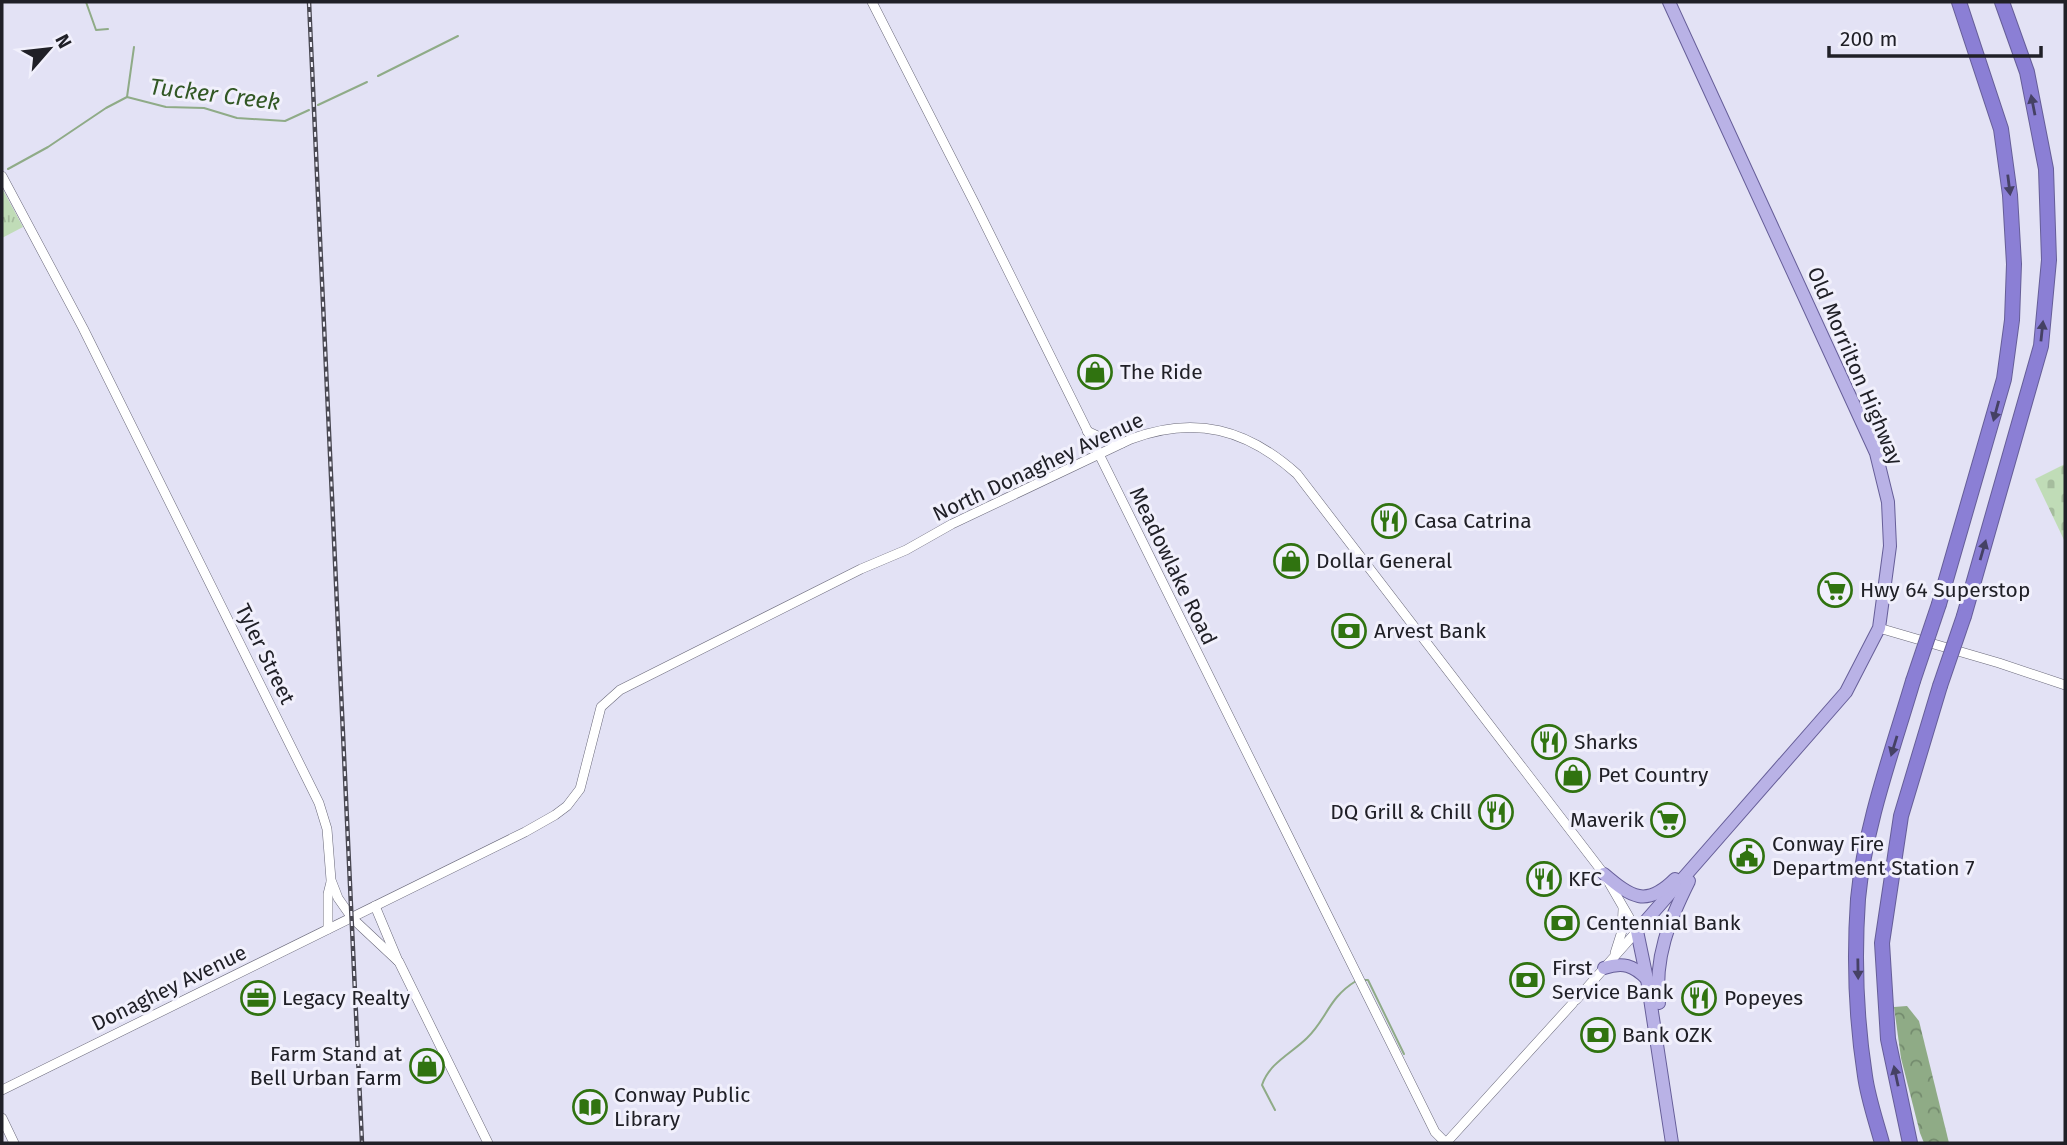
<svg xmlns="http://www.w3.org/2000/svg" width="2067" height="1145" viewBox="0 0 2067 1145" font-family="'Fira Sans',sans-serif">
<defs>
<pattern id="forest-crowns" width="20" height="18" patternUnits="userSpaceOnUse" patternTransform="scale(1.75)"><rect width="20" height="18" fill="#8fab86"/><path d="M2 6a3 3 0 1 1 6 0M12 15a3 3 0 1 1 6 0" fill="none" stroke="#748b6e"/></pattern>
<pattern id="cemetery-stones" width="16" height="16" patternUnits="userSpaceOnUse" patternTransform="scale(1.75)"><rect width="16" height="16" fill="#c0dcb7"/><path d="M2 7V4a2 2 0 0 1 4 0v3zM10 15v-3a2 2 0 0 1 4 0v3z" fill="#a5bc9d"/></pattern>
<pattern id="park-tufts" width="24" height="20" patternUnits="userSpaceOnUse" patternTransform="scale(1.75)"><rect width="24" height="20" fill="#c0dcb7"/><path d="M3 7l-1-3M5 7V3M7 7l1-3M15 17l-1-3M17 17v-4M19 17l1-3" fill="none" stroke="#a5bc9d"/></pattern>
</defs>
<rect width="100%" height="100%" fill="#e3e2f5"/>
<polygon fill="url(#forest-crowns)" points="1907,1006 1919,1021 1949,1143 1924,1143 1920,1133 1901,1058 1894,1007"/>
<polygon fill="url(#cemetery-stones)" points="2065,464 2065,542 2035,479"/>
<polygon fill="url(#park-tufts)" points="2,188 23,227 2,238"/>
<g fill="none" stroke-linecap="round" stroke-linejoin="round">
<g stroke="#8fab87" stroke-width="2">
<polyline points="86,2 96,30 108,29"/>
<polyline points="378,76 458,36"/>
<polyline points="127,97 134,47"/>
<polyline points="318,105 367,82"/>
<polyline points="8,169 48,147 106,108 127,97 166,107 204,108 237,118 285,121 309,110"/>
<polyline points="1365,980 1368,980 1404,1054"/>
<path d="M1275,1110L1262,1085C1269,1063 1292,1053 1307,1038C1327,1019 1328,998 1356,981"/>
</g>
<g stroke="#6a697a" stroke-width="10">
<g id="tertiary">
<polyline points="872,2 975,204 1435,1132 1446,1143"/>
<polyline points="2,176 83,328 319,803 327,829 331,880 338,898 352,918 399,962 488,1143"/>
<polyline points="1087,431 1104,439 1122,443"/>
<polyline points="1879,628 1999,663 2065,685"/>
<polyline points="375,906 398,961"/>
<polyline points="328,929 328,894 331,882"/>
<polyline points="1615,953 1622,931 1623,909"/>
<path d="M2,1090L525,832L555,815L567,806L580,789L601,707L620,690L861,569L906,550L952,524L1131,439C1195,415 1247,429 1297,474L1604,874L1637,931L1576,1000"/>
<polyline points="2,1118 14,1143"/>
<polyline points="1446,1143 1573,1003"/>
</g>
</g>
<g stroke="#665e98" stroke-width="14">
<g id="primary">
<polyline points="1669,2 1876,453 1888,502 1890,546 1879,628 1846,692 1637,931 1647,979 1672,1143"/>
<path d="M1604,874C1631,897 1646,908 1675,879"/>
<path d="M1604,968C1623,962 1633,965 1647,979"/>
<path d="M1659,1003C1654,958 1669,921 1689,881"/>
</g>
</g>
<g stroke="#665e98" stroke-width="16">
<g id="motorway">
<polyline points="1939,604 2004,379 2012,320 2014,264 2010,195 2001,129 1959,2"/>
<polyline points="1964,616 2041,346 2049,260 2046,169 2027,72 2002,2"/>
<path d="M1882,1143C1876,1121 1868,1098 1865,1076C1856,1018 1854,957 1858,899C1865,825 1892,752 1913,681"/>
<polyline points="1910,1143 1888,1039 1882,943 1901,816 1940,686"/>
</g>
</g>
<use href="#tertiary" stroke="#fff" stroke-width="9"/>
<use href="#primary" stroke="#b9b2e6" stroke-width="12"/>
<use href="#motorway" stroke="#8b7fd5" stroke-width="14"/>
<g stroke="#494852" stroke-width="4.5">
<polyline id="rail" points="309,2 362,1143"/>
</g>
<use href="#rail" stroke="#f1f0fc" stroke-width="2" stroke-dasharray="5" stroke-linecap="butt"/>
<g stroke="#665e98" stroke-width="16" stroke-linecap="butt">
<g id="motorway-bridge">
<polyline points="1913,681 1939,604"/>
<polyline points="1940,686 1964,616"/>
</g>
</g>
<use href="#motorway-bridge" stroke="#8b7fd5" stroke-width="14"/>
</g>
<defs><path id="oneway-solid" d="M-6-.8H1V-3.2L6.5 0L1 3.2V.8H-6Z" transform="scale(1.75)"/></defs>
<g fill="#454164">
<use href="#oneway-solid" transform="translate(2033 105) rotate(-101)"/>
<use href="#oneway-solid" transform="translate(2009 185) rotate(83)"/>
<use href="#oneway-solid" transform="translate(2042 331) rotate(-84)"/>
<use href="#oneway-solid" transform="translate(1996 411) rotate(105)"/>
<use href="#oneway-solid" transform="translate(1983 550) rotate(-74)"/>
<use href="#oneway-solid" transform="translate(1894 746) rotate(107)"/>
<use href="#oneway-solid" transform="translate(1858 969) rotate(89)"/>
<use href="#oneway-solid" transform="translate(1896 1076) rotate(-102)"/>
</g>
<defs>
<g id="shop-ring" transform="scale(1.75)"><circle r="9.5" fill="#f1f0fc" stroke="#307310" stroke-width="1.5"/><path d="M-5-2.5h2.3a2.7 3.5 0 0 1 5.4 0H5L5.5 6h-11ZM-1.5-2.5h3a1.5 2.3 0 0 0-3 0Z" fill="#307310"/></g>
<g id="restaurant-ring" transform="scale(1.75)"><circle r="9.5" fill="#f1f0fc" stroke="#307310" stroke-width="1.5"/><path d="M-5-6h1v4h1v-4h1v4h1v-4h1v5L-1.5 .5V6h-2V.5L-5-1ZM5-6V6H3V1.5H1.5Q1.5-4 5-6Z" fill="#307310"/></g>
<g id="supermarket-ring" transform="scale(1.75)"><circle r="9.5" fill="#f1f0fc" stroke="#307310" stroke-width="1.5"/><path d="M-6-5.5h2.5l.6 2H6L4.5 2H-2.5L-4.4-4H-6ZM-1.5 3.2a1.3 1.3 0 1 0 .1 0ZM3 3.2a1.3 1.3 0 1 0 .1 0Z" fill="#307310"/></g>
<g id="bank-ring" transform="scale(1.75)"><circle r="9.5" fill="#f1f0fc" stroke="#307310" stroke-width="1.5"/><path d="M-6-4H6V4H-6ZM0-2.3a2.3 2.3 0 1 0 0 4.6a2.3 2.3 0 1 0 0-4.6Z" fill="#307310"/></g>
<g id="civic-ring" transform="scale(1.75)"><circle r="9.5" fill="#f1f0fc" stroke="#307310" stroke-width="1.5"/><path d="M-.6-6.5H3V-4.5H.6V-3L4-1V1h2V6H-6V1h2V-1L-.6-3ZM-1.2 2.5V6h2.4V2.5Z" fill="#307310"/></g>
<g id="office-ring" transform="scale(1.75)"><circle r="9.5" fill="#f1f0fc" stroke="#307310" stroke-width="1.5"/><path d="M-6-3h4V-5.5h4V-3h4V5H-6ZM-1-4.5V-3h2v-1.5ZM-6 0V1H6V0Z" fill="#307310"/></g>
<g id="library-ring" transform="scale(1.75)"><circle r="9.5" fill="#f1f0fc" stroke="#307310" stroke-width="1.5"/><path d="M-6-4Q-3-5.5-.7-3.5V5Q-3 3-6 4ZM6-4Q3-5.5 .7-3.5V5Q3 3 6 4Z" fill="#307310"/></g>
</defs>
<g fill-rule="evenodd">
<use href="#shop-ring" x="1095" y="372"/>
<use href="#restaurant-ring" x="1389" y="521"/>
<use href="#shop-ring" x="1291" y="561"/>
<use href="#supermarket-ring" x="1835" y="590"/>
<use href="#bank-ring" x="1349" y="631"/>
<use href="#restaurant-ring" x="1549" y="742"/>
<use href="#shop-ring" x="1573" y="775"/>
<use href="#restaurant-ring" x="1496" y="812"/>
<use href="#supermarket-ring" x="1668" y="820"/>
<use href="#civic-ring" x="1747" y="856"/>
<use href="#restaurant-ring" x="1544" y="879"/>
<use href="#bank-ring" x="1562" y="923"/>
<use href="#bank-ring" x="1527" y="980"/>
<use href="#office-ring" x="258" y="998"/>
<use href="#restaurant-ring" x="1699" y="998"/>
<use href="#bank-ring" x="1598" y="1035"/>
<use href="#shop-ring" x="427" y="1066"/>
<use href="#library-ring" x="590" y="1107"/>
</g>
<g text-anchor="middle" stroke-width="6" stroke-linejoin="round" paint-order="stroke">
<g font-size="21" fill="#202027" stroke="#f1f0fc">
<text transform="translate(1855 366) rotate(67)" y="7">Old Morrilton Highway</text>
<text transform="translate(1038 467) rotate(-25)" y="7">North Donaghey Avenue</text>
<text transform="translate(1173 566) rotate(64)" y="7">Meadowlake Road</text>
<text transform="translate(265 654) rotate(64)" y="7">Tyler Street</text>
<text transform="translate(169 988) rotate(-26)" y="7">Donaghey Avenue</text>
</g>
<g font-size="21" fill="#202027" stroke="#f1f0fc" text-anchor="start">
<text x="1120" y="379">The Ride</text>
<text x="1414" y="528">Casa Catrina</text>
<text x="1316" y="568">Dollar General</text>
<text x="1860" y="597">Hwy 64 Superstop</text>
<text x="1374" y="638">Arvest Bank</text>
<text x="1574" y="749">Sharks</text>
<text x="1598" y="782">Pet Country</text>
<text x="1472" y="819" text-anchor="end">DQ Grill &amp; Chill</text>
<text x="1644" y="827" text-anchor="end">Maverik</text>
<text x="1772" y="851">Conway Fire<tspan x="1772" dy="24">Department Station 7</tspan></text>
<text x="1568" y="886">KFC</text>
<text x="1586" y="930">Centennial Bank</text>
<text x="1552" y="975">First<tspan x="1552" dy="24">Service Bank</tspan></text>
<text x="282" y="1005">Legacy Realty</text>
<text x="1724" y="1005">Popeyes</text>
<text x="1622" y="1042">Bank OZK</text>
<text x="402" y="1061" text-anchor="end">Farm Stand at<tspan x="402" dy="24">Bell Urban Farm</tspan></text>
<text x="614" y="1102">Conway Public<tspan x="614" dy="24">Library</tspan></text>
</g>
<g font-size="23" font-style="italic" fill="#325825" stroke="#f1f0fc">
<text transform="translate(215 94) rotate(7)" y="8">Tucker Creek</text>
</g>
</g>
<rect width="2067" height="1145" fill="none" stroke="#202027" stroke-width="7"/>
<g transform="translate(49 49) rotate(62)" stroke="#f1f0fc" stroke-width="5" paint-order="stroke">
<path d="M0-5L12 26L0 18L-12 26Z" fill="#202027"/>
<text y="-10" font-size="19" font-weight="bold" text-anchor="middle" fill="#202027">N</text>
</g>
<path d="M1829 46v10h212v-10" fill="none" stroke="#202027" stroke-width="3.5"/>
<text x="1840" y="46" font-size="21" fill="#202027" stroke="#f1f0fc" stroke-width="5" paint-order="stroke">200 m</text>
</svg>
